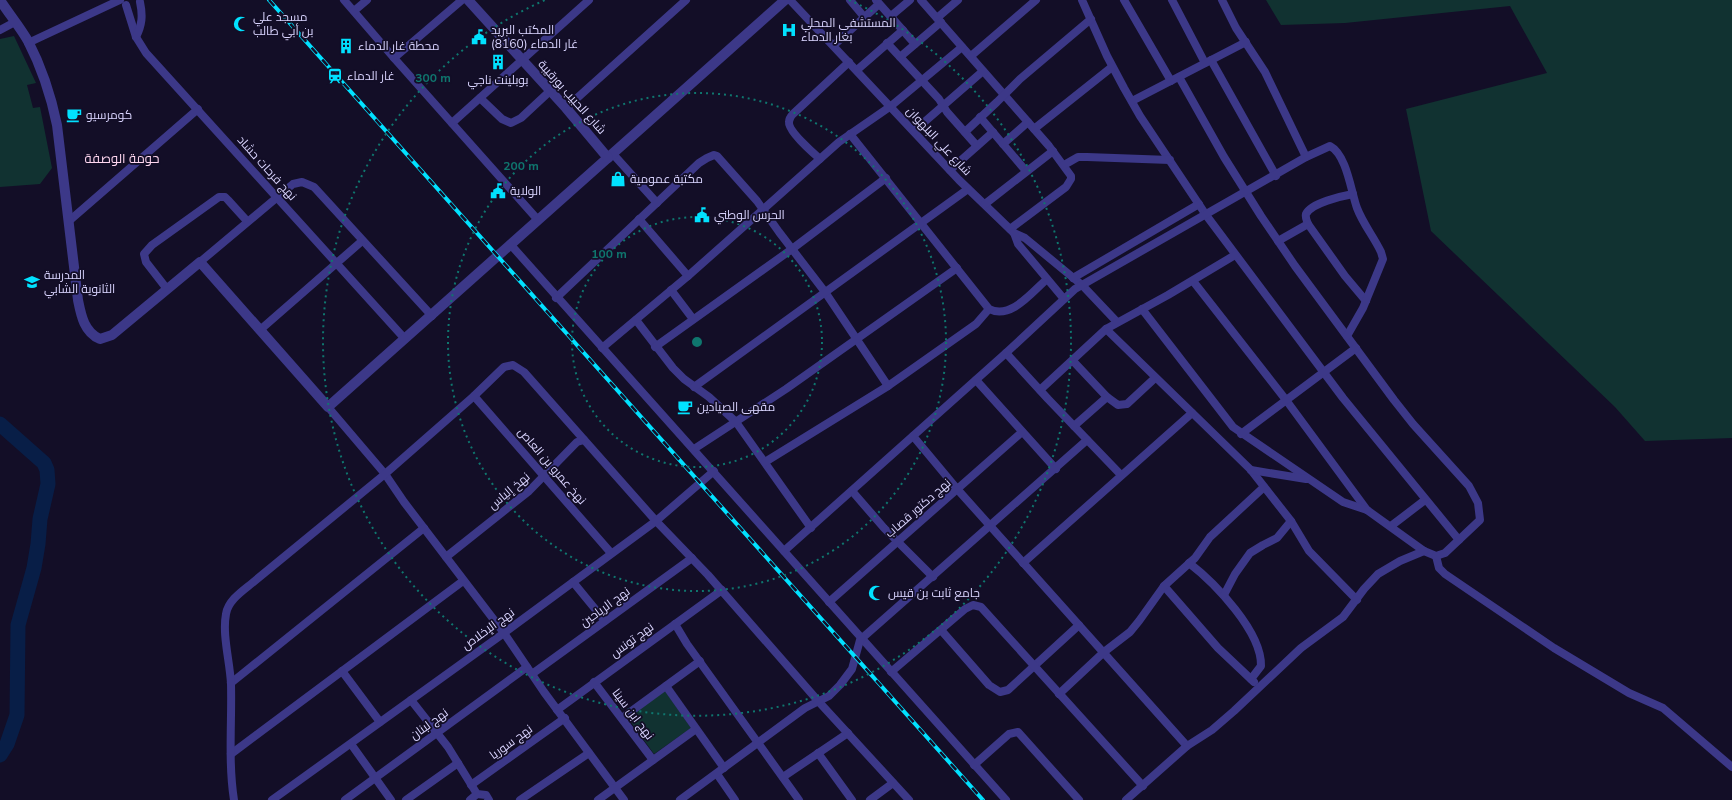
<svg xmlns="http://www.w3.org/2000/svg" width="1732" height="800" viewBox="0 0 1732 800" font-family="'Nunito Sans',Cairo,sans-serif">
<rect width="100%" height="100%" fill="#130e27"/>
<g fill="#113231">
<polygon points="1266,0 1732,0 1732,438 1645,441 1615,407 1431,231 1406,109 1547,73 1510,6 1345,23 1281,25"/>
<polygon points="14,36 36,83 27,85 33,108 40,107 52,168 40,184 0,187 0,39"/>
<polygon points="665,691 691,728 654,754 628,718"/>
</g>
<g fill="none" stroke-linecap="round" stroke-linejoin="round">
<polyline stroke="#081e47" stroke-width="15" points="0,424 44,463 47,470 48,484 40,519 38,544 34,568 18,625 17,715 7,744 0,755"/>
<g stroke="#3c3888" stroke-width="8">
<polyline points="344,0 394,58 538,220"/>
<polyline points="790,0 959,180 1014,233 1025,238 1082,285 1117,322"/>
<polyline points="850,0 865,18"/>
<polyline points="876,0 915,44"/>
<polyline points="921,0 1049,146 1071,176 1071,179 1066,187 1010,229"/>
<polyline points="1082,0 1107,56 1124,88 1140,116 1206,215 1343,398 1459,540"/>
<polyline points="1124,0 1171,81"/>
<polyline points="1172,0 1205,63"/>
<polyline points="1222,0 1236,28 1265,72 1306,157"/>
<polyline points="126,5 136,37 146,53 405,339"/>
<polyline points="354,11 367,0"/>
<polyline points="891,16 910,0"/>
<polyline points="937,18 958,0"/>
<polyline points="0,30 15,22"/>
<path d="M136,37C142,25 143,16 140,2"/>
<polyline points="28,43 120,0"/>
<polyline points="887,43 939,99 947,112 977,146"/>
<polyline points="834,45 879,4"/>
<polyline points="971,56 1036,0"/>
<polyline points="900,57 941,22"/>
<polyline points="394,58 462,0"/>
<polyline points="1211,60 1276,176"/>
<polyline points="857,70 903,30"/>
<polyline points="1179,77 1224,157 1261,216 1295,266 1394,400 1413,424 1469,486 1478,503 1480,520 1445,553 1436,556 1424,551 1367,510 1286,400 1193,281"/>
<polyline points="480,98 502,119 511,123 521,118 550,91"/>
<polyline points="1132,101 1246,42"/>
<polyline points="566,108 686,0"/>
<polyline points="980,117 1026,171"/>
<polyline points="452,123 589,0"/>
<polyline points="1034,129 1112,67"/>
<polyline points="914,131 983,71"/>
<polyline points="965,132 997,102 1020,79 1091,19"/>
<path d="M850,134L989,309C1011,320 1032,292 1047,279"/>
<polyline points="1003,144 1028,122"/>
<polyline points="613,154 657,203"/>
<path d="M820,159C813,153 788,131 789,122C789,119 791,116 793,114L849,62"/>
<polyline points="1064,165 1078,157 1087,157 1170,160"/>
<polyline points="950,170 993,132"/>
<path d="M1353,194C1342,196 1311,203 1306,214C1305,218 1307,221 1308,224L1345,276L1366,301"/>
<polyline points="985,204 1053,151"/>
<polyline points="639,219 688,276"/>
<polyline points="69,221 198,109"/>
<polyline points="1014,233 1018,244 1064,299"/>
<polyline points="1278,241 1308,224"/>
<polyline points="510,244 1006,800"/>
<polyline points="200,262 293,184 302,182 314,187 432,316"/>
<polyline points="1073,278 1199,204"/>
<polyline points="167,289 146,262 144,254 152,245 219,197 225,197 228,200 247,221"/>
<polyline points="671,290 693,319"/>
<polyline points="556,298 699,163 707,158 714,155 717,156 757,201 779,232 825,292 888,386"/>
<polyline points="1142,309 1233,427 1343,502 1367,510"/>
<polyline points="636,320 673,368 684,379 709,397 736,422 811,528"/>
<polyline points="1106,329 1251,470 1291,521 1309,551 1357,600"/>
<polyline points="260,330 362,241"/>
<polyline points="655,347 792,249 886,178"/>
<polyline points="602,348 688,276 839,142 891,106 962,47"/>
<polyline points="1006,353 1048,399 1121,475"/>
<polyline points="1073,361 1107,397 1118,405 1127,404 1155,378"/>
<polyline points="976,380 1056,469"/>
<polyline points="694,387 968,189"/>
<polyline points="1040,390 1106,329 1168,295 1235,255"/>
<polyline points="474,396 611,553"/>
<polyline points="328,407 385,474 404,502 504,633 544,692 624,800"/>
<polyline points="1074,426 1107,397"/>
<polyline points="1241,434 1356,348"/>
<polyline points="913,436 958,490 1187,746"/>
<polyline points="694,449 786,389 957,268"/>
<polyline points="765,462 888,386 976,324 989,309"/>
<polyline points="1251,470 1306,479"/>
<polyline points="852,491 884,528 933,577"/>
<polyline points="1391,526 1425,500"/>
<path d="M784,551L1006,353L1075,289L1306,157L1330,146C1347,155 1351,192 1357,208C1363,224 1374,237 1381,252L1383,259L1363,308L1347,336"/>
<polyline points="1436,556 1439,568 1445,574 1554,648 1629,693 1663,708 1732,767"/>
<polyline points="446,557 529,491 577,442 584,440"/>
<polyline points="1023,563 1192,413"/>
<path d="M1189,563C1215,583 1262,632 1261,666L1251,679"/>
<polyline points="573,582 605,621"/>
<polyline points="1164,586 1218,648 1254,682"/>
<polyline points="1224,595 1235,574 1250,553 1263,545 1277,538 1291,521"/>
<polyline points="829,602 1022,432"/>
<polyline points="675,624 687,644 799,800"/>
<polyline points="941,630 989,685 1000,692 1008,690 1079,625"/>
<polyline points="342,671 380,722"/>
<polyline points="891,672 965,609 973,605 981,607 1143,786"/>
<polyline points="532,674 692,558"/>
<polyline points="594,682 653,760"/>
<polyline points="231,683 424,528"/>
<polyline points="666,686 724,768"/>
<polyline points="1059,694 1104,652 1130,632 1139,621 1164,586 1195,558 1210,537 1264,487"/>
<polyline points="411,700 448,747 477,794 486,795 489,800"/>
<polyline points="557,710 722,590"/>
<polyline points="622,718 700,661"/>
<polyline points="351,744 391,800"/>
<polyline points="818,753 852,800"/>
<polyline points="231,754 463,581"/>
<polyline points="974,765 1009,734 1018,732 1079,800"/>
<polyline points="717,774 735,800"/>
<polyline points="783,777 848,733"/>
<polyline points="471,785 565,718"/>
<path d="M234,800C228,762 232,722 231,684C230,662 222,635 226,614C228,601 241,592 251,584L385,474L474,396L504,367L513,365L524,372L656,521L708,575L819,702L909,800"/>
<polyline points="272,800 504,633 656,521 714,471"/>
<polyline points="345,800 527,667"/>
<polyline points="406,800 458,763"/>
<polyline points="470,800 477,794"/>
<polyline points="520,800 589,753"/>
<polyline points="598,800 696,729"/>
<polyline points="680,800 805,708 829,696 840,685 852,669 860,640 1087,440"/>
<polyline points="870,800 893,783"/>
<polyline points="1126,800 1187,746 1212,730 1234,711 1301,648 1343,617 1364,589 1378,574 1400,561 1424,551"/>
</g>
<g stroke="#3c3888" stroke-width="10">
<path d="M0,0C9,14 20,27 28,41C42,68 51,96 57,125L78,300C81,315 84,332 100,339L112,335L200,262L328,407L785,0"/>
<polyline points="468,0 566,108 608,158"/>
</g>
<g stroke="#01e1ff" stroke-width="4">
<polyline id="rail" points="269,0 983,800"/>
</g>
<use href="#rail" stroke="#130e27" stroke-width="2.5" stroke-dasharray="8" stroke-linecap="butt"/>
</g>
<g fill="none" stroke="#0f766e" stroke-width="2" stroke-dasharray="2 4">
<circle cx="697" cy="342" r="125"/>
<circle cx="697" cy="342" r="249"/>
<path d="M849 0A374 374 0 1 1 545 0"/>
</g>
<defs>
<g id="mosque-bare" transform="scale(1.2)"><path d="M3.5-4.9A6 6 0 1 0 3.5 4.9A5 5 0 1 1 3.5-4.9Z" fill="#01e1ff" stroke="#130e27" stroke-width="2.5" paint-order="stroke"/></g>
<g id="hospital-bare" transform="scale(1.2)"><path d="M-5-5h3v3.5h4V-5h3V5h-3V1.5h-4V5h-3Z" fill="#01e1ff" stroke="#130e27" stroke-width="2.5" paint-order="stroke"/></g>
<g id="civic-bare" transform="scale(1.2)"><path d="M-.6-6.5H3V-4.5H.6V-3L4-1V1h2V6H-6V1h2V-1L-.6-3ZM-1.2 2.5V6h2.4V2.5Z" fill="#01e1ff" stroke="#130e27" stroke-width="2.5" paint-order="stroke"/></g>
<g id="building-bare" transform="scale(1.2)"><path d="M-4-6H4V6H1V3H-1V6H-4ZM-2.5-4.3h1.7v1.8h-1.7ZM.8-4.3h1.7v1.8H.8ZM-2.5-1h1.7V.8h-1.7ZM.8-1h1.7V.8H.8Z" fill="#01e1ff" stroke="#130e27" stroke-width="2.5" paint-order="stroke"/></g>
<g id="station-bare" transform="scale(1.2)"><path d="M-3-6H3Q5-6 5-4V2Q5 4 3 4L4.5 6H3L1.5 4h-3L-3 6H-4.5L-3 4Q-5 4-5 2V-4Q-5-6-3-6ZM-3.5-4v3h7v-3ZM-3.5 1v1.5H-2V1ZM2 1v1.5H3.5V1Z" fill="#01e1ff" stroke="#130e27" stroke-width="2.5" paint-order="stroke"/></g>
<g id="cafe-bare" transform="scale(1.2)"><path d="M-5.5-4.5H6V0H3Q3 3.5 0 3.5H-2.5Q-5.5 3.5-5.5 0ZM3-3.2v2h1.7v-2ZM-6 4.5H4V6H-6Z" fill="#01e1ff" stroke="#130e27" stroke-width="2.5" paint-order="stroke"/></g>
<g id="shop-bare" transform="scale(1.2)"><path d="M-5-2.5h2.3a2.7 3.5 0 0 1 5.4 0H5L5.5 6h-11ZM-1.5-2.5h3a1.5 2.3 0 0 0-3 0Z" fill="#01e1ff" stroke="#130e27" stroke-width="2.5" paint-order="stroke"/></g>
<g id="school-bare" transform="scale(1.2)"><path d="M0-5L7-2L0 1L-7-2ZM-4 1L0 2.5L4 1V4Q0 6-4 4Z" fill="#01e1ff" stroke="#130e27" stroke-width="2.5" paint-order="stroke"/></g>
</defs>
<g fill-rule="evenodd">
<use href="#mosque-bare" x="241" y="24"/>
<use href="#hospital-bare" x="789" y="30"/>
<use href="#civic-bare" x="479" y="37"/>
<use href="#building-bare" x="346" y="46"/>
<use href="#building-bare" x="498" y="62"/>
<use href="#station-bare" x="335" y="76"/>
<use href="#cafe-bare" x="74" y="115"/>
<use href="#shop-bare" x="618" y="179"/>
<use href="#civic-bare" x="498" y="191"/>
<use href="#civic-bare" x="702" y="215"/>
<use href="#school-bare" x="32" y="282"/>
<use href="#cafe-bare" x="685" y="407"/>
<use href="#mosque-bare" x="876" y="593"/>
</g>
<g text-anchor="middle" stroke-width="3.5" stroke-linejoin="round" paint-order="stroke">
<g font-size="12" fill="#dad5ff" stroke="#130e27" text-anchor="start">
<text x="253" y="21">مسجد علي<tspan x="253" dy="14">بن أبي طالب</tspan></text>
<text x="801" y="27">المستشفى المحلي<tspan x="801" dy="14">بغار الدماء</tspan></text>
<text x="491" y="34">المكتب البريد<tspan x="491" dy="14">غار الدماء (8160)</tspan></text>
<text x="358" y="50">محطة غار الدماء</text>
<text x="347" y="80">غار الدماء</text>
<text x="498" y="84" text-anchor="middle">بوبلينت ناجي</text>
<text x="86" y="119">كومرسيو</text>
<text x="630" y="183">مكتبة عمومية</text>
<text x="510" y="195">الولاية</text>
<text x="714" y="219">الحرس الوطني</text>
<text x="44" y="279">المدرسة<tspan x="44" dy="14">الثانوية الشابي</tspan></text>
<text x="697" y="411">مقهى الصيادين</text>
<text x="888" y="597">جامع ثابت بن قیس</text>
</g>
<g font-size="12" fill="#dad5ff" stroke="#130e27">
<text transform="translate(572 97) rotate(48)" y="4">شارع الحبيب بورقيبة</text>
<text transform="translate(939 141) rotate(47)" y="4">شارع علي البلهوان</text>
<text transform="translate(267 168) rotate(48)" y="4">نهج فرحات حشاد</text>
<text transform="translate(552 466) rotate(49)" y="4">نهخ عمرو بن العاص</text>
<text transform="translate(509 491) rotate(-40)" y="4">نهخ إلياس</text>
<text transform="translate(918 508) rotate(-41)" y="4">نهج دكتور قصاب</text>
<text transform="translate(605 607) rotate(-36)" y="4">نهج الرياحين</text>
<text transform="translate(488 629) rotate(-36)" y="4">نهج الإخلاص</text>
<text transform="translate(632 640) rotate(-36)" y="4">نهج تونس</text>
<text transform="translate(633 714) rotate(53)" y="4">نهج ابن سينا</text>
<text transform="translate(429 724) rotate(-36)" y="4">نهج لبنان</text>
<text transform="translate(511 742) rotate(-36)" y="4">نهج سوريا</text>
</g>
<g font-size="13" fill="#ffd7f0" stroke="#130e27">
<text x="122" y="163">حومة الوصفة</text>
</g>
</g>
<circle cx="697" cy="342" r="6" fill="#0f766e" stroke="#130e27" stroke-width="2"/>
<g font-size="12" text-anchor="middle" font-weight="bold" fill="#0f766e" stroke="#130e27" stroke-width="3.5" stroke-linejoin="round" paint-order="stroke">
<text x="433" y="82">300 m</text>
<text x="521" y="170">200 m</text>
<text x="609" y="258">100 m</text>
</g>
</svg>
